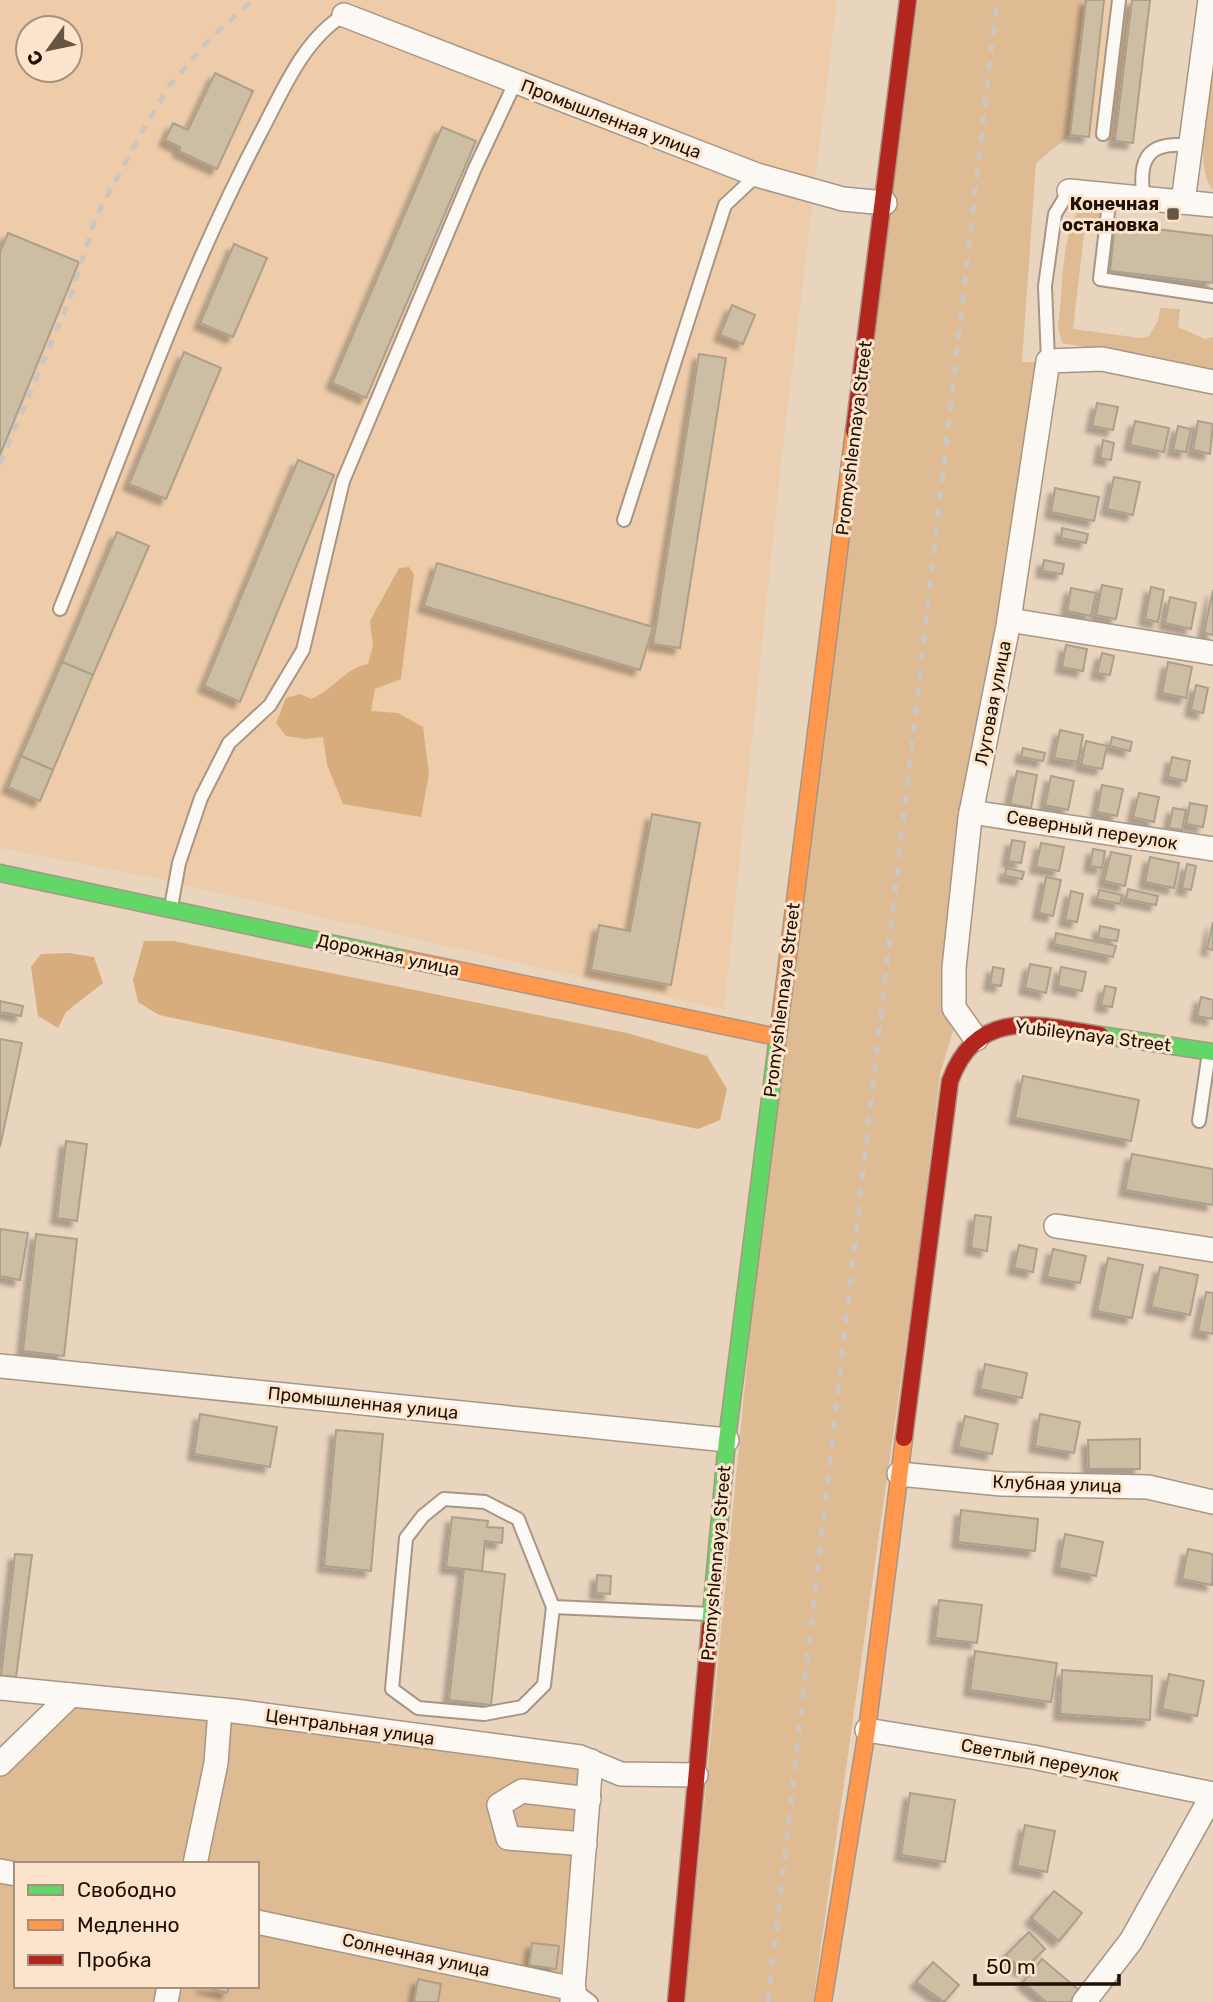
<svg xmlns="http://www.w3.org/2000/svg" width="1213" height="2002" viewBox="0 0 1213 2002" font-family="Rubik,sans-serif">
<defs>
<filter id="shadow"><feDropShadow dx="-6" dy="6" stdDeviation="2" flood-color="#0004"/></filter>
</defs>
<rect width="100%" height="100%" fill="#e9d4be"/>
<g fill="#eecca9" fill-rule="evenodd">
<path d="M0,0H837L780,471L724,1010L154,878L0,848ZM28,28H70V70H28Z"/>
<polygon points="1086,0 1150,0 1133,143 1070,135"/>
</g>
<g fill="#dfbb94" fill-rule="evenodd">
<polygon points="918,0 1086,0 1070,135 1036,163 1022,362 1040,362 956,1021 940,1074 917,1266 813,2002 685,2002 763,1199"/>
<path d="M1213,74V190C1193,166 1209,104 1213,74Z"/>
<path d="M1088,204H1098L1104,219L1102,225H1085L1073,329L1140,338L1149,336L1158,321L1160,308L1180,309L1178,327L1205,339L1213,337V377L1105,350L1062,343L1058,327C1063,299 1060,213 1088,204Z"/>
<path d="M71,1702L595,1766L564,2002H0V1767ZM16,1864H257V1986H16Z"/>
</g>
<g fill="#d7ad7e">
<path d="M409,567L414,574L401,679L375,689L371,711L398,713L423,727L429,774L421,817L343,804L327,765L323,737L305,739L286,736L276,723L286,698L300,694L311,699C334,690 343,669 368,664L373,646L370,621L399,568Z"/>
<polygon points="144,941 173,941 627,1033 707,1056 727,1089 720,1120 698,1129 159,1015 138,1002 133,980"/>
<polygon points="68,953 94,957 103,983 66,1012 58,1028 38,1016 31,967 41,954"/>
</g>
<g fill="#cdbda3" stroke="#ac9f8c" stroke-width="2" filter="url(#shadow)">
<polygon points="1086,0 1104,0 1089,137 1070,135"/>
<polygon points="1132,0 1150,0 1133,143 1115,141"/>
<polygon points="215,73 253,91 217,169 179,151 180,147 165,140 173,123 188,130"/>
<polygon points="442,127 476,141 366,398 332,383"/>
<polygon points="1115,224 1213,236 1213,283 1110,271"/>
<polygon points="8,233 79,262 0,455 0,252"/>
<polygon points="234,244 267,258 233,337 200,323"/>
<polygon points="732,305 755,315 743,344 720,335"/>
<polygon points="184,352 221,368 166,499 129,484"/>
<polygon points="699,354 726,358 680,648 653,644"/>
<polygon points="1097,403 1118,407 1113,430 1092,426"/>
<polygon points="1135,421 1169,428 1164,452 1130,445"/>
<polygon points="1198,421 1213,424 1210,454 1193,450"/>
<polygon points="1178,426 1191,429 1186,452 1173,450"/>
<polygon points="1103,440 1114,443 1111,460 1100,458"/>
<polygon points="298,460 334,475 240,702 204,686"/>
<polygon points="1114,477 1140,482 1133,515 1107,509"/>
<polygon points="1055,488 1099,497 1094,521 1051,512"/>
<polygon points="1062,528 1088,534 1086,543 1061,538"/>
<polygon points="117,532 149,546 93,675 62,662"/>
<polygon points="1044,560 1064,564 1062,574 1042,571"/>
<polygon points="437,563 653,627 640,670 424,606"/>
<polygon points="1102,585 1122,589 1116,619 1096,615"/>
<polygon points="1151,587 1164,590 1158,622 1145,619"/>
<polygon points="1071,588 1096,593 1091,616 1067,611"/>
<polygon points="1213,590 1213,635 1204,633"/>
<polygon points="1170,597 1196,603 1191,629 1165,623"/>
<polygon points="1066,645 1087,649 1083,671 1062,667"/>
<polygon points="1102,653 1114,656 1110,675 1097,673"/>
<polygon points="62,662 93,675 53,770 21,756"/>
<polygon points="1168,662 1192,667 1186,698 1162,693"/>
<polygon points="1196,685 1208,688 1203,713 1191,710"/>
<polygon points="1060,730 1083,735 1078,762 1054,758"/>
<polygon points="1112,737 1132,742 1130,751 1110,746"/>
<polygon points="1086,741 1107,746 1102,769 1081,765"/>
<polygon points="1023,748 1045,753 1043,761 1021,757"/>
<polygon points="21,756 53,770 40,801 8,787"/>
<polygon points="1172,757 1190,761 1186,781 1168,777"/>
<polygon points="1017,771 1037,775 1031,808 1010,804"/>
<polygon points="1051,776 1074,781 1068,810 1045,805"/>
<polygon points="1102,785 1123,789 1117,816 1097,812"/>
<polygon points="1139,793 1159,797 1154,822 1133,817"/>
<polygon points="1190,803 1207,806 1203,827 1186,824"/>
<polygon points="1173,808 1186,810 1182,830 1169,828"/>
<polygon points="652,814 700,823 671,985 591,970 599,925 630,931"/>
<polygon points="1012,840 1025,842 1021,863 1008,861"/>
<polygon points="1041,843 1064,847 1059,871 1036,867"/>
<polygon points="1093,849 1105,851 1102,868 1090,866"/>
<polygon points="1111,852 1131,856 1125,886 1104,881"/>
<polygon points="1150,857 1179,863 1174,888 1145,882"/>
<polygon points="1187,864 1196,866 1191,890 1182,888"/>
<polygon points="1006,868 1024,872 1022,879 1005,876"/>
<polygon points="1046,877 1061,880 1053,916 1039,913"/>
<polygon points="1128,889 1158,896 1156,905 1126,899"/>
<polygon points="1099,890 1122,895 1120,904 1097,899"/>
<polygon points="1071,891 1083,894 1077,922 1065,920"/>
<polygon points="1213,922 1213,950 1207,949"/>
<polygon points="1100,926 1119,930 1117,941 1098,938"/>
<polygon points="1056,933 1116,946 1113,957 1054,944"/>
<polygon points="1030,964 1051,968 1046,993 1025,988"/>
<polygon points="993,967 1004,969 1001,986 990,984"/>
<polygon points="1061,967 1086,972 1082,991 1058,986"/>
<polygon points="1105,986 1116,988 1112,1007 1101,1005"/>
<polygon points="1201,997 1213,1000 1213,1019 1197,1016"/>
<polygon points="0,1001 23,1006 21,1016 0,1012"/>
<polygon points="0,1039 22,1043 0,1147"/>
<polygon points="1023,1076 1139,1100 1131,1141 1015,1118"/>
<polygon points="66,1141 87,1144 77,1221 57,1218"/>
<polygon points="1132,1154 1213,1169 1213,1205 1125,1190"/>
<polygon points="975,1215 991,1217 987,1251 971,1248"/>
<polygon points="0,1229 28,1233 20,1280 0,1276"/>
<polygon points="36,1234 77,1239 64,1356 23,1351"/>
<polygon points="1019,1245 1037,1249 1033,1272 1014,1268"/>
<polygon points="1053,1249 1086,1256 1080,1283 1047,1277"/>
<polygon points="1108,1258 1143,1265 1132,1318 1097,1311"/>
<polygon points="1160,1267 1198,1275 1190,1315 1151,1307"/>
<polygon points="1206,1292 1213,1293 1213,1334 1198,1331"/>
<polygon points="985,1364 1027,1373 1022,1398 980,1389"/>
<polygon points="200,1414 277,1427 270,1467 194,1454"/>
<polygon points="1040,1414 1080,1422 1074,1453 1035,1446"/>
<polygon points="965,1416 998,1424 992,1454 958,1447"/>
<polygon points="336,1430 383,1434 371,1571 324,1566"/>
<polygon points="1140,1439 1140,1469 1089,1469 1088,1440"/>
<polygon points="961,1510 1038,1519 1035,1551 958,1542"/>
<polygon points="452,1517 488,1521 487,1527 503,1528 502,1543 485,1541 482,1571 446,1567"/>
<polygon points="1065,1534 1103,1542 1096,1576 1059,1568"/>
<polygon points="1188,1549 1213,1554 1212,1585 1182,1579"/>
<polygon points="15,1554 32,1555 16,1677 1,1676"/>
<polygon points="464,1569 505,1574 491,1705 449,1700"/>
<polygon points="597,1575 611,1576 610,1594 596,1593"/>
<polygon points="939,1600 982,1605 977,1643 935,1638"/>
<polygon points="975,1651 1057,1663 1051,1702 970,1690"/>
<polygon points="1062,1670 1152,1676 1150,1720 1060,1714"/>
<polygon points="1169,1674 1204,1681 1197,1716 1162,1709"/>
<polygon points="910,1793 955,1800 945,1862 901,1855"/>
<polygon points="1025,1825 1055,1831 1047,1872 1017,1866"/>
<polygon points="1054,1891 1082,1913 1059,1941 1031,1918"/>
<polygon points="1029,1932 1045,1949 1022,1971 1006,1955"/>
<polygon points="532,1943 559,1946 556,1969 529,1965"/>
<polygon points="1042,1959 1080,1991 1071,2002 1046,2002 1023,1982"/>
<polygon points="933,1962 959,1985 944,2002 916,1982"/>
<polygon points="418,1979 441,1984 438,2002 414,2002"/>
<polygon points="201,1986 229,1986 227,1993"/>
</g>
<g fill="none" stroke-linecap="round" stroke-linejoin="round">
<g stroke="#a79685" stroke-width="16">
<g id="lane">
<polyline points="1103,134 1119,0"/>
<polyline points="1110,195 1100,279 1213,296"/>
<path d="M1144,199C1137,157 1149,140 1192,146"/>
<polyline points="1048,361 1045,286 1055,214 1069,191"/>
<polyline points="624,520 725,205 757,175"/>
<path d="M60,609C125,449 181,283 262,130C283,90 304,39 344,15"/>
<polyline points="171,907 179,863 201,798 229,743 270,705 303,650 343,481 475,168 515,83"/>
<polyline points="1199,1121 1209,1052"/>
<polyline points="553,1607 544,1685 522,1707 484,1714 418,1708 392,1689 406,1538 423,1516 444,1499 485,1502 518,1519 553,1607 710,1614"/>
<polyline points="574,1989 591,2002"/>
</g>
</g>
<g stroke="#a79685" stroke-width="26">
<g id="street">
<polyline points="344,15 757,175 843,199 885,203"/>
<polyline points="1069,191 1213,205"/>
<polyline points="1183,202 1210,0"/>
<polyline points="1009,620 1213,653"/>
<polyline points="971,812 1213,849"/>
<polyline points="976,1039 954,1008 954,968 970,818 1008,626 1048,361 1102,359 1213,382"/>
<polyline points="1056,1226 1213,1250"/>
<polyline points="0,1366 727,1440"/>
<polyline points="899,1474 1002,1484 1148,1487 1213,1502"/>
<polyline points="0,1688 234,1711 580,1757 621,1774 696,1775"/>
<polyline points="867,1730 1033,1757 1213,1794"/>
<polyline points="0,1764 71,1695"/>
<polyline points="585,1844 508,1838 499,1805 522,1791 589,1799"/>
<polyline points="195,1864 216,1763 220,1710"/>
<polyline points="0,1871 16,1874"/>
<polyline points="257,1922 574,1989"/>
<polyline points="166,2002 169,1986"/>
<polyline points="572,2002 591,1761"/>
<polyline points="1084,2002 1131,1941 1213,1794"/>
</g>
</g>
<g stroke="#a79685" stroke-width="19">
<g id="fast">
<polyline points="0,873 405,959"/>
<polyline points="1100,1035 1213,1052"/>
<polyline points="710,1626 727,1440 779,1028"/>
</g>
</g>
<g stroke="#a79685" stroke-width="19">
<g id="slow">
<polyline points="405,959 777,1037"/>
<polyline points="779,1028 854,431"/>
<polyline points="823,2002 867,1730 904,1438"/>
</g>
</g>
<g stroke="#a79685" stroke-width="19">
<g id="jam">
<polyline points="854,431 908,0"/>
<path d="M904,1438L950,1081C978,1006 1038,1025 1100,1035"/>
<polyline points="676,2002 710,1626"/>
</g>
</g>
<use href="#lane" stroke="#fcf9f5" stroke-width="12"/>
<use href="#street" stroke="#fcf9f5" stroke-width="23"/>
<use href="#fast" stroke="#63d668" stroke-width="16"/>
<use href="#slow" stroke="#ff974d" stroke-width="16"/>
<use href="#jam" stroke="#b3261e" stroke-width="16"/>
<g stroke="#ccc6c0" stroke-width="5" stroke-dasharray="9 9" stroke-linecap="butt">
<polyline points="0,464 69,301 96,217 133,148 169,86 211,38 253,0"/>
<polyline points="768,2002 997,0"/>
</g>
</g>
<rect fill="#654" stroke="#fce4cc" stroke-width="2.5" x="1166" y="207" width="14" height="14" rx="3.5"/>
<g text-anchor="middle" stroke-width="6" stroke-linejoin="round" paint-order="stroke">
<g font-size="18" fill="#1f1103" stroke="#fce4cc">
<text transform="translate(611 119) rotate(21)" y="6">Промышленная улица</text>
<text transform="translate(854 438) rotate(-83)" y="6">Promyshlennaya Street</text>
<text transform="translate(993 703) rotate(-79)" y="6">Луговая улица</text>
<text transform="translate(1092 830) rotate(9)" y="6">Северный переулок</text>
<text transform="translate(388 955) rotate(12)" y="6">Дорожная улица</text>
<text transform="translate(782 1000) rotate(-83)" y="6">Promyshlennaya Street</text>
<text transform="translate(1093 1036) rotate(7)" y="6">Yubileynaya Street</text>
<text transform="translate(363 1403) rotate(6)" y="6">Промышленная улица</text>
<text transform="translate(1057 1484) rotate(2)" y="6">Клубная улица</text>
<text transform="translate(716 1563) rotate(-85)" y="6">Promyshlennaya Street</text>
<text transform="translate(350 1727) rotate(8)" y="6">Центральная улица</text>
<text transform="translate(1040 1760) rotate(11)" y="6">Светлый переулок</text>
<text transform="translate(416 1955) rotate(12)" y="6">Солнечная улица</text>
</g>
<g font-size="18" font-weight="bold" fill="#1f1103" stroke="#fce4cc" text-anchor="end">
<text x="1159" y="210">Конечная<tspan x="1159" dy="21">остановка</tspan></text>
</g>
</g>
<rect x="14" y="1862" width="245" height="126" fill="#fce4cc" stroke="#a4907c" stroke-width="2"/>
<rect x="28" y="1885" width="35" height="10" fill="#63d668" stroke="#a4907c" stroke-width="2"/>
<text x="77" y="1897" font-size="21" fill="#1f1103">Свободно</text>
<rect x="28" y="1920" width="35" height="10" fill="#ff974d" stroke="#a4907c" stroke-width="2"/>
<text x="77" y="1932" font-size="21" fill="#1f1103">Медленно</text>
<rect x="28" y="1955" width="35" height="10" fill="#b3261e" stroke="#a4907c" stroke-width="2"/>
<text x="77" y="1967" font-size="21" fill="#1f1103">Пробка</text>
<g transform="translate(49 49) rotate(237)"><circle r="33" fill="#fce4cc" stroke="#a4907c" stroke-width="2"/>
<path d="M0-5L12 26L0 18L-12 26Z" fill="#665544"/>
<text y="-10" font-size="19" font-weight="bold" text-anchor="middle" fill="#1f1103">С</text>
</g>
<path d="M975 1974v10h144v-10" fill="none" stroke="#1f1103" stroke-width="3.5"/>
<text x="986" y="1974" font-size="21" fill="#1f1103" stroke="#fce4cc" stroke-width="5" paint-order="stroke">50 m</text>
</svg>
